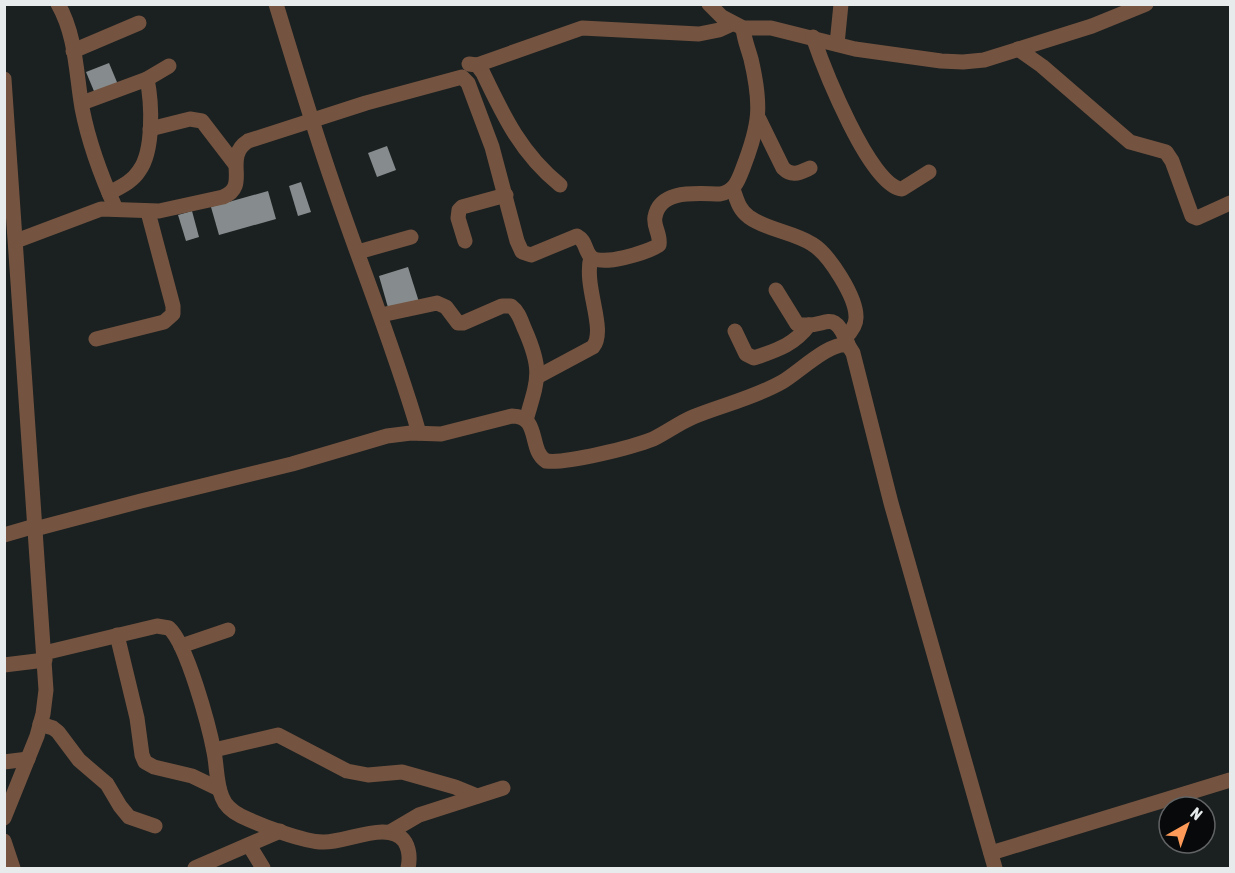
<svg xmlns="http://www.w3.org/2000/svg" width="1235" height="873" viewBox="0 0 1235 873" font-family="'Asap Condensed',sans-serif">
<rect width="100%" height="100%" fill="#1b2021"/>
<g fill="#868c8d">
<polygon points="109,63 119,87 96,96 86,72"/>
<polygon points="387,146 396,170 377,177 368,153"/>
<polygon points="301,182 311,212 298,216 289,186"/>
<polygon points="268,191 276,219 219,235 211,207"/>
<polygon points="192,211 199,237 186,241 178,215"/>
<polygon points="408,267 419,302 389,311 379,276"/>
</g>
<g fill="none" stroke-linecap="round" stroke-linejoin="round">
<g stroke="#745440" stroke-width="15">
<path d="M58,4C76,35 76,73 82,108C89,144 101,176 116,209"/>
<path d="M276,4C295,66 313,127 334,187C362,269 395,350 419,433"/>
<polyline points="709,4 722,17 743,28 771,28 855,49 941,61 963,62 984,60 1092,26 1146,4"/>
<path d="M813,37C823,66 870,187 902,189L929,172"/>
<polyline points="837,44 841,4"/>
<polyline points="1018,49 1042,66 1130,142 1166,152 1172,161 1192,216 1197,218 1230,203"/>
<polyline points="73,51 139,23"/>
<path d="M469,64L477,65L483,73C504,117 521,153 560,185"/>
<polyline points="477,65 582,28 699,34 719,30 732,24"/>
<polyline points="4,79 46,690 43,714 37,736 4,818"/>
<polyline points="82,103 147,79 169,66"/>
<path d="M759,119L783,168C792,177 799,173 810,168"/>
<polyline points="150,129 190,119 202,121 235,164"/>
<path d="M733,189C737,200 739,210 749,217C767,230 793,232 812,244C829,254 857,298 856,318C856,326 851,332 845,338"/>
<path d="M109,193C120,187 132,182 139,171C154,151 152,103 147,79"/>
<path d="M16,241L101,209L159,211L223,197C251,186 222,158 248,141L366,103L462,77L468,83L492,147L517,241L522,252L531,255L577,236C586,241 584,248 590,256C600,268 648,252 659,245C661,235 653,226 655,217C660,188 699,194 720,194C735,191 738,181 743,168C760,124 762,106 751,59C748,48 744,39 743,28"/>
<polyline points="465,241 458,218 459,210 462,207 506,195"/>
<polyline points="358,252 411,237"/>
<path d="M776,290L797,324C826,331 832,304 848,344"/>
<path d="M381,315L437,303L446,307L458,323H463L502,306H511C519,312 521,321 525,330C543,371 538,379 526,420"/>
<path d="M735,331L746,354L754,358C777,350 794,345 809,325"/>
<polyline points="96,339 164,322 173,314 173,306 148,212"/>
<path d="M537,377L593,347C607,329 583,287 591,257"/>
<path d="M35,529L141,501L292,464L387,436L411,433L441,434L512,416C541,416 528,450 546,461C566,464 633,447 653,439C667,432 679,423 693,417C722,405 754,398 782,382C798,373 830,341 848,345L853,353L891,503L995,868"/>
<polyline points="4,535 35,526"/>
<polyline points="117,635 137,718 142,755 145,762 154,767 192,776 219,789"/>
<polyline points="181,646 228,630"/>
<path d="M44,653L157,626L169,628C187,644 209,726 214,752C217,766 216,783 222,797C225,805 233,812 241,816C260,825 303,842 323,842C346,843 390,819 405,842C410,851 410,859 408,868"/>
<polyline points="4,665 45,660"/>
<polyline points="40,724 53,728 58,732 79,760 107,784 120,806 129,817 155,826"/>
<polyline points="214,750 278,735 347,771 368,775 402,772 455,787 477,796"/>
<polyline points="4,762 28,759"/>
<polyline points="390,832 419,815 503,788"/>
<polyline points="4,841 13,868"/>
<polyline points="249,845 263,868"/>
<polyline points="991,853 1230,780"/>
<polyline points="195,868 280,831"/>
</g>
</g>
<rect width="1235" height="873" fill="none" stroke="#e7ebeb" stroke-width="12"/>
<g transform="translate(1187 825) rotate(40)"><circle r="28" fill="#07090a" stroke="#616364" stroke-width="1.5"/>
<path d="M0-4.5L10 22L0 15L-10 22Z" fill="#fe9b59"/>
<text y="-9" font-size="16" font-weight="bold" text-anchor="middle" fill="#e7ebeb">N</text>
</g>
</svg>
